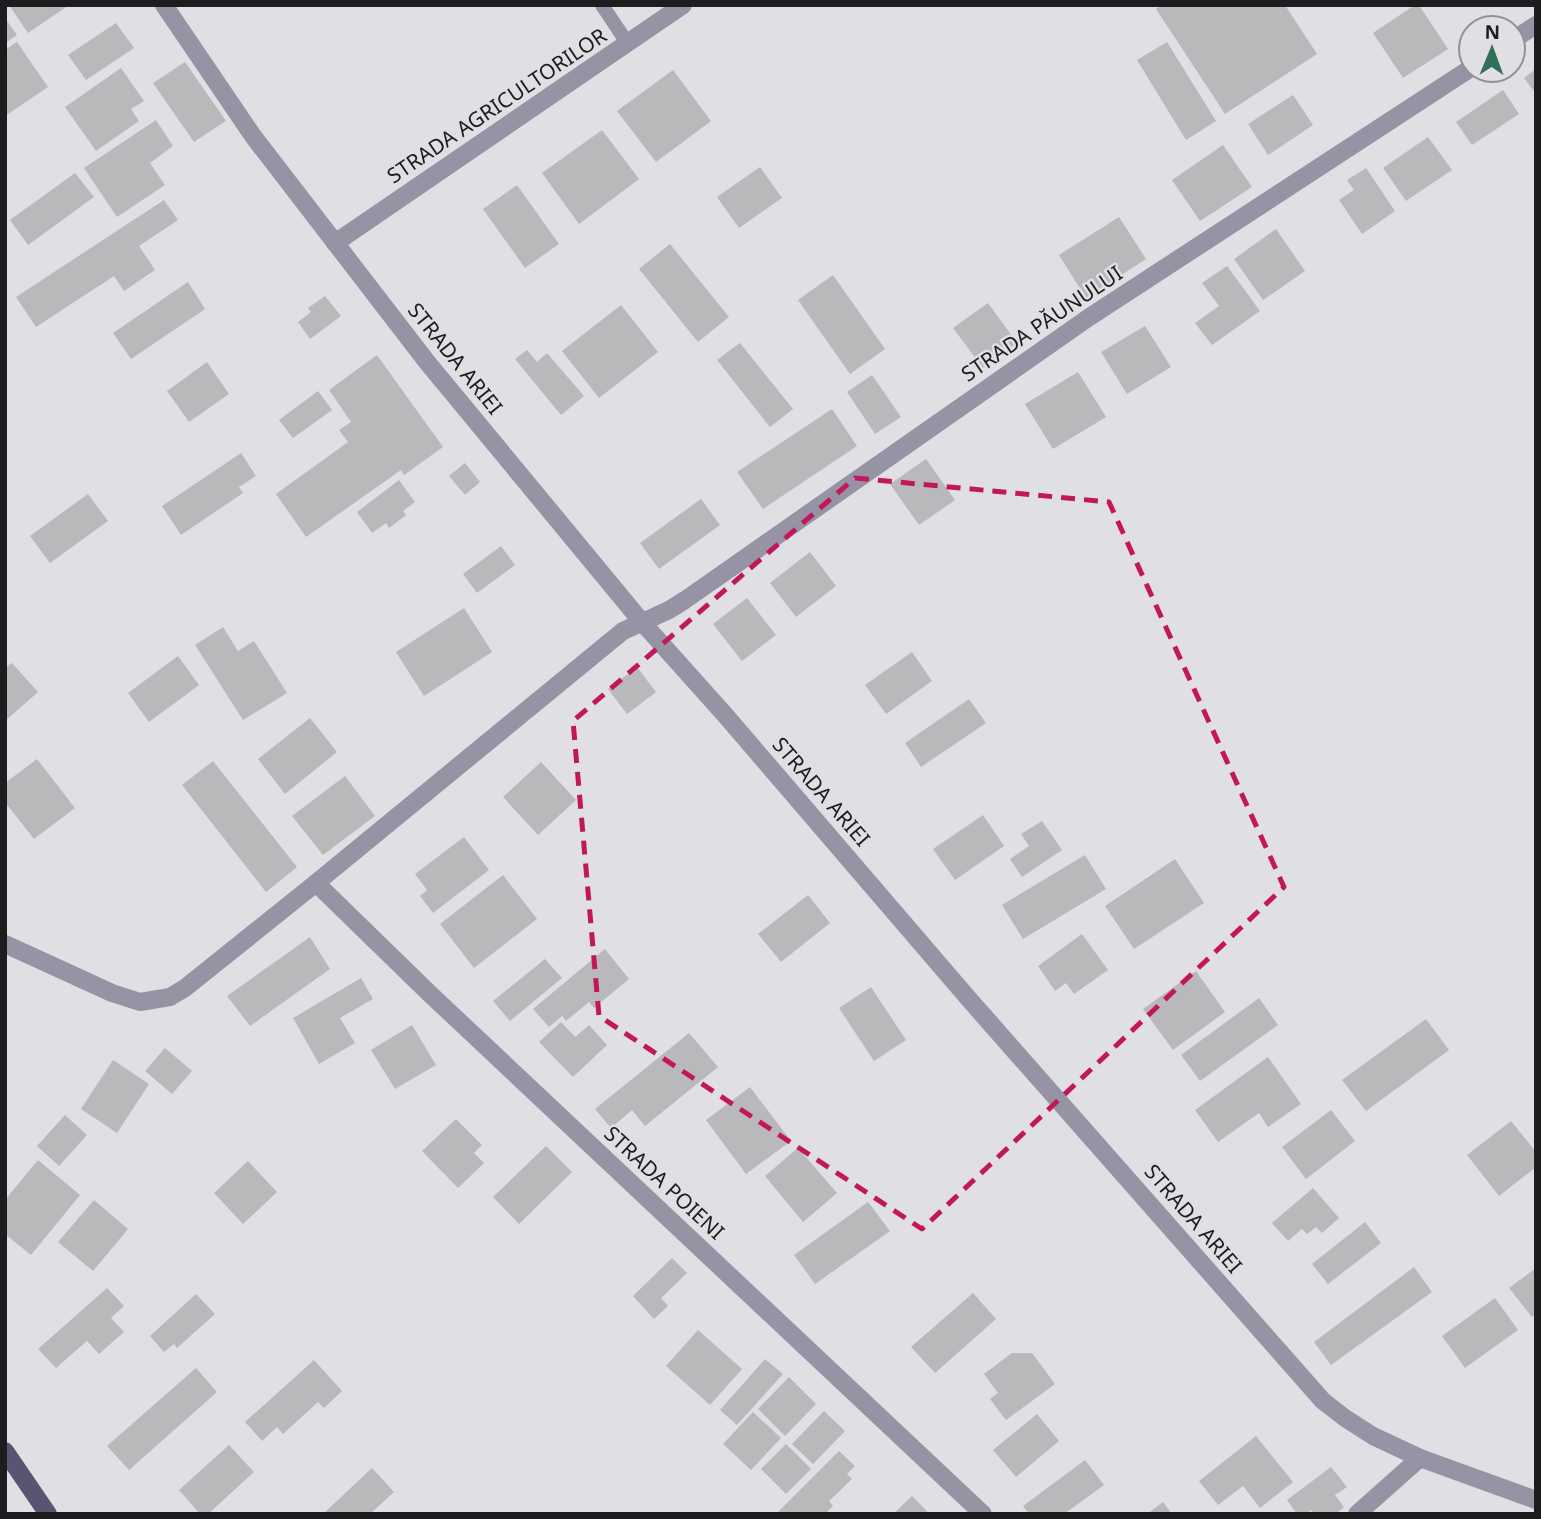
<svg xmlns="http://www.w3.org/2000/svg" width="1541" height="1519" viewBox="0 0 1541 1519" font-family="'Noto Sans',sans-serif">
<rect width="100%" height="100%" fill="#e0dfe3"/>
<g fill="#b9b9bc">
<polygon points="9,5 69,5 28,33"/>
<polygon points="1162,5 1285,5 1317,54 1225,114 1156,9"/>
<polygon points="1415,5 1419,5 1448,49 1403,78 1373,33"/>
<polygon points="5,18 17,35 5,43"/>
<polygon points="116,23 134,48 86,80 68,55"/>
<polygon points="17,42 48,87 5,116 5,50"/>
<polygon points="1167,42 1216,121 1186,140 1137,60"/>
<polygon points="185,62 226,121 194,142 153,83"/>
<polygon points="121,68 144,101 131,109 139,121 96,151 65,107"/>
<polygon points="1536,69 1536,94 1524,78"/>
<polygon points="673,70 711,121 656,162 617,111"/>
<polygon points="1503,90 1519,114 1472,145 1456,122"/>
<polygon points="1293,95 1313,125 1268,155 1248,124"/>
<polygon points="156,120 173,146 150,163 165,185 117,217 84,168"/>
<polygon points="602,130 639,179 579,224 542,173"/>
<polygon points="1428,137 1452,170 1406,201 1383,168"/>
<polygon points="1223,145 1252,187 1200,221 1172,180"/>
<polygon points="760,167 782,198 739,228 717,197"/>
<polygon points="1366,168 1395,211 1362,234 1339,200 1354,190 1347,180"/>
<polygon points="75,173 94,197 28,245 10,220"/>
<polygon points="517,185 559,244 525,268 483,209"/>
<polygon points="164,200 178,220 139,246 155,270 124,291 114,276 36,327 16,297"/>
<polygon points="1119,217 1146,259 1086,298 1059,255"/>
<polygon points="1276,229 1305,271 1263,300 1234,259"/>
<polygon points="670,244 729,317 698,342 639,269"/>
<polygon points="1227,266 1260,311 1212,345 1195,323 1219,306 1202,283"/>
<polygon points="833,275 885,349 850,374 798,300"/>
<polygon points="188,282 205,309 131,359 113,333"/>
<polygon points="325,296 341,316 310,339 298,322 311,312 308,308"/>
<polygon points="988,303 1017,343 983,368 953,328"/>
<polygon points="621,305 658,352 599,398 562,351"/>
<polygon points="1145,326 1171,367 1127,394 1101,352"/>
<polygon points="740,343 793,409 770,427 717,360"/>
<polygon points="527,350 537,362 547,353 584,396 561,415 515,359"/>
<polygon points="377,355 443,447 404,475 401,470 306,537 276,494 348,442 339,430 351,422 329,390"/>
<polygon points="207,362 229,394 189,422 167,391"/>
<polygon points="1078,372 1106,417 1053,449 1025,404"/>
<polygon points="872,375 901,417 875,434 847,392"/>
<polygon points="318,391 332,410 293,438 279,420"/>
<polygon points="832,409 857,446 763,509 737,472"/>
<polygon points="241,453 256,476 239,487 243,493 181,535 162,506"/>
<polygon points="926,459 955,500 919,525 890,484"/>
<polygon points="465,463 480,482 465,495 449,476"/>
<polygon points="399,480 415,502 403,511 406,515 389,528 386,523 372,533 357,512"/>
<polygon points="88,494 108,521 50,563 30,536"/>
<polygon points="701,499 720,525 659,569 640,543"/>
<polygon points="501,546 515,565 477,593 463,574"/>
<polygon points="810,552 836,586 796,617 770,583"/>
<polygon points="747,598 776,635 742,661 713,624"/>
<polygon points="464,608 492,652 424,696 396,652"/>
<polygon points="223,627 238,651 254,641 287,693 243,720 195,645"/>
<polygon points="912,652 932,681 886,714 865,685"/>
<polygon points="178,656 199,685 149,722 128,693"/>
<polygon points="12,663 38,692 5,721 5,668"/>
<polygon points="637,667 656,692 627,714 608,689"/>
<polygon points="969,699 986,723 921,767 905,743"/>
<polygon points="310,718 337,752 285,794 258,759"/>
<polygon points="37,759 75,808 34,839 5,802 5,783"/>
<polygon points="213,761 297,867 266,892 182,785"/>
<polygon points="541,762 576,800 538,835 503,797"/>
<polygon points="345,776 375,816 323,855 292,816"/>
<polygon points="983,815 1004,846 955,880 933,849"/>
<polygon points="1042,821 1062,850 1022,877 1010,859 1029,846 1021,834"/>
<polygon points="464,837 489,870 433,913 420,896 427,890 415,874"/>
<polygon points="1085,855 1106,889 1023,939 1002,905"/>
<polygon points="1175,859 1204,903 1134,949 1105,906"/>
<polygon points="503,875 537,919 474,968 440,924"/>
<polygon points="808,895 830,923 781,962 758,934"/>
<polygon points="1082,934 1108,970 1074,994 1066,983 1055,991 1038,966"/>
<polygon points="310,937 330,969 250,1026 227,996"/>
<polygon points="605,949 629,979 594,1008 589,1002 566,1021 562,1016 549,1027 533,1009"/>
<polygon points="545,959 562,978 510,1021 493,1001"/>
<polygon points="1196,971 1225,1012 1173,1050 1143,1009"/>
<polygon points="361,978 373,999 340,1018 355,1043 319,1064 293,1018"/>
<polygon points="871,987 906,1040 874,1061 839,1008"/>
<polygon points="1259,998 1278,1025 1200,1081 1181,1055"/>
<polygon points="1426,1019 1449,1050 1366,1111 1342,1080"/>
<polygon points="561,1022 575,1037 589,1025 607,1045 573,1077 539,1042"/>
<polygon points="412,1025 436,1065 395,1089 371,1050"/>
<polygon points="689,1033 718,1067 645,1126 632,1110 611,1128 595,1109"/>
<polygon points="165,1048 192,1071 172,1094 145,1071"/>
<polygon points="1268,1057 1301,1104 1268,1127 1259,1113 1218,1142 1195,1110"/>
<polygon points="113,1060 149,1084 117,1133 81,1109"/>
<polygon points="750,1087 791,1141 746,1174 706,1120"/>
<polygon points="1331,1110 1355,1141 1306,1179 1282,1147"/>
<polygon points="65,1115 87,1135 59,1166 37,1146"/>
<polygon points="456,1119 482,1145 474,1153 484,1163 458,1188 422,1151"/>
<polygon points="1511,1121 1536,1152 1536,1167 1499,1196 1467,1155"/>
<polygon points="546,1146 572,1172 519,1224 493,1197"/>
<polygon points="798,1148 837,1193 803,1222 765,1176"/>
<polygon points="38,1160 80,1195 31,1255 5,1234 5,1200"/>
<polygon points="248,1161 277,1192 243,1224 214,1193"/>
<polygon points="1313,1188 1339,1218 1322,1233 1316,1227 1307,1234 1302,1229 1288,1241 1272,1223"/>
<polygon points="94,1200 128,1229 93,1271 58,1242"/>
<polygon points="868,1202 890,1231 815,1284 794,1255"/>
<polygon points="1365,1222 1381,1243 1328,1284 1312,1264"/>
<polygon points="672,1258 687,1273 661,1298 668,1306 654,1319 633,1296"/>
<polygon points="1414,1267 1432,1292 1331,1365 1314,1342"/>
<polygon points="1536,1268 1536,1314 1532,1317 1509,1288"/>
<polygon points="107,1288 124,1306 111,1318 124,1332 99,1354 87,1341 56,1368 38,1349"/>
<polygon points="973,1293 996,1319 935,1373 911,1347"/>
<polygon points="196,1294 215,1314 177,1348 174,1344 164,1352 150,1336"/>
<polygon points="1495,1298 1518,1330 1465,1368 1442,1336"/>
<polygon points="698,1330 742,1369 710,1405 666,1366"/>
<polygon points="1012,1353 1032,1353 1055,1384 1006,1420 990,1399 998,1393 984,1374"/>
<polygon points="765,1359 783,1374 737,1425 720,1410"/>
<polygon points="314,1360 342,1391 324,1408 318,1402 283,1434 277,1427 262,1441 245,1422"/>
<polygon points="196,1368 217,1392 129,1470 107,1446"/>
<polygon points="789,1377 816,1404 785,1436 758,1409"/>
<polygon points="824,1411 845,1431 813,1464 792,1444"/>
<polygon points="753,1412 781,1438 751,1470 723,1444"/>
<polygon points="1037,1414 1059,1441 1016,1477 993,1450"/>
<polygon points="1256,1436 1293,1482 1260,1508 1243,1486 1218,1505 1199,1481"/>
<polygon points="786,1444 811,1469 786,1494 761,1469"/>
<polygon points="229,1445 254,1472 208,1514 200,1514 179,1490"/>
<polygon points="839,1451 855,1466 847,1474 852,1479 829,1501 833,1506 825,1514 776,1514"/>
<polygon points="1085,1460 1104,1485 1064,1514 1029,1514 1023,1506"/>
<polygon points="1331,1467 1347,1487 1335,1495 1344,1507 1336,1514 1314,1514 1311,1510 1306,1514 1297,1514 1287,1500"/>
<polygon points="372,1468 394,1492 370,1514 323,1514"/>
<polygon points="912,1496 927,1511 924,1514 893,1514"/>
<polygon points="1163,1502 1172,1514 1147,1514"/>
</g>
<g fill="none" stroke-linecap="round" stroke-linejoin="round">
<polyline stroke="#9693a5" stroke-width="14" points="602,5 628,44"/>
<g stroke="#9693a5" stroke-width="18">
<polyline points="164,5 253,136 427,362 641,621 726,716 968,998 1323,1401 1345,1418 1373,1436 1420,1458 1536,1500"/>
<polyline points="1513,40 1536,25"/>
<polyline points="335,243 683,5"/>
<polyline points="316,883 430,994 983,1514"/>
<polyline points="5,944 112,993 140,1002 170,997 185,988 316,883 623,631 669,610 685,600 1088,318 1471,68"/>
<polyline points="1357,1514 1420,1458"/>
</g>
<polyline stroke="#5a5372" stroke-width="18" points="5,1451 48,1514"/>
</g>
<path fill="none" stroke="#c2185b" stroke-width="5" stroke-dasharray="14 9" stroke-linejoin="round" d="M855,478L1109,502L1284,887L922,1229L599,1016L573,721Z"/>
<g text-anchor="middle" stroke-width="5" stroke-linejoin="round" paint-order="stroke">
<g font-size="21" fill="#1d1c1e" stroke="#e0dfe3">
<text transform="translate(497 106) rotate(-34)" y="7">STRADA AGRICULTORILOR</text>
<text transform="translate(1042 324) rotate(-34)" y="7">STRADA PĂUNULUI</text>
<text transform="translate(455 359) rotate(51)" y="7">STRADA ARIEI</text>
<text transform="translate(821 792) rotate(49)" y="7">STRADA ARIEI</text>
<text transform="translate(664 1183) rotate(43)" y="7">STRADA POIENI</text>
<text transform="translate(1193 1219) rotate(49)" y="7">STRADA ARIEI</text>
</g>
</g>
<rect width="1541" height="1519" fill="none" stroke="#1d1c1e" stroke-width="14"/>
<g transform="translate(1492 49) rotate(1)"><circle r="33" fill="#e0dfe3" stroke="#929194" stroke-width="2"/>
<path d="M0-5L12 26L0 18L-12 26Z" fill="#316f5b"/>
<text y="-10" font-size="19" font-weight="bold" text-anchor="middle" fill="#1d1c1e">N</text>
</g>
</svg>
